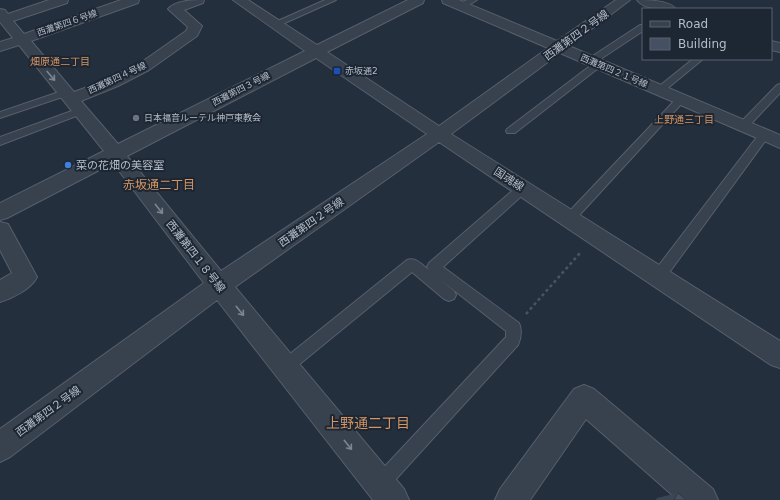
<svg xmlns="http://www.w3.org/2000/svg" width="780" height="500" viewBox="0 0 780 500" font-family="'DejaVu Sans','Noto Sans JP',sans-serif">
<rect width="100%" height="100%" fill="#242f3e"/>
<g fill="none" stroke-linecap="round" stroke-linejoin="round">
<g stroke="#565f6c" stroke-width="2">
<g id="service">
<polygon points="325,0 336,0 278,26 275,26 271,24"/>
<polygon points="467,0 477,0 464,8 458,8 458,4"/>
<polygon points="640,25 643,25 643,31 596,62 601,62 602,64 601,66 515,133 507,133 506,131 507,129 594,63 588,63 587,61 588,59"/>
<polygon points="693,59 703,59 663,92 657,92 655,90 657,88"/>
<polygon points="780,84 780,93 747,128 739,128 738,126 739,124 777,85"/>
<polygon points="65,90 68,91 70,93 68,95 0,118 0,112"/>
<polygon points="681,96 684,97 686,99 684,101 573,222 569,224 565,222 563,219 565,216 678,97"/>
<polygon points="80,108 85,111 84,113 0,145 0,137"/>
<polygon points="764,132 769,135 768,137 663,281 658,283 653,281 651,277 653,273 760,133"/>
<path d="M523,184L527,185L529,188L527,191L443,267L519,323C522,330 521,338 518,345L386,490L380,493L374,490L371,484L374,478L506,337V331L441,280L454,291L456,295L454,299L449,301L444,299L412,272L290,372L285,375L280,372L277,367L280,362L407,260C416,257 422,265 429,270L427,267L429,263L519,185Z"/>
</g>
</g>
<g stroke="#565f6c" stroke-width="2">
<g id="minor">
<path d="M49,0H68L67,3L13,21L24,34L121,0H139L138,3L31,41L74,92L106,80L139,64L186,31L188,27L168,9C176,0 193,0 204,0L203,3L184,10L202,26L197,36L149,70L118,86L81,101L118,144L305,51L233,0H248L317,45L408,0H424L423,3L327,52L439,126L548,48L443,3L442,0H459L557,41L616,0H630L569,46L780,135V148L560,53L451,134L780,341V368L771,365L439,142L235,287L404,489L409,500H373L217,300L10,457L0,462V429L204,283L113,163L7,218L0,220V203L104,151L19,45L0,51V42L13,38L0,22V9L5,10L8,14ZM316,58L427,134L221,271L127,156Z"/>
<path d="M637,0C647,0 669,0 676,9C664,9 644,10 637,0Z"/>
<polygon points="771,41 780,43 780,52 771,50"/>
<path d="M0,222L8,224L37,277C31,289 13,298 0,302V280L12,273L0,250Z"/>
<polygon points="584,385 594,389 713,489 718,500 678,500 586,419 530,500 495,500 500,489 574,389"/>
</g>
</g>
<polyline stroke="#44595c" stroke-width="2.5" stroke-dasharray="3 3" stroke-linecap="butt" points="526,314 580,253"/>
<use href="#service" fill="#38414e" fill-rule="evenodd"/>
<use href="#minor" fill="#38414e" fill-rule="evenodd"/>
</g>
<polygon fill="#3b4654" points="678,493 686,500 656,500 657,498"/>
<polygon fill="#455162" stroke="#303945" points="678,493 686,500 674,500"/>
<defs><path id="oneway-shaft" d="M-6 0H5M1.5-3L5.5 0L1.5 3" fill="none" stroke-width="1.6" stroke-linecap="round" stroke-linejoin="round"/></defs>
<g stroke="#7c8592">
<use href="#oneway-shaft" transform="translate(51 76) rotate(50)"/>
<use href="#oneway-shaft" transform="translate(159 209) rotate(52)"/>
<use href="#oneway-shaft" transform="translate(240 311) rotate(51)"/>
<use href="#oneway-shaft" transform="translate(348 445) rotate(51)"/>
</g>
<rect fill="#1a4fb4" stroke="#1d2633" stroke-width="1.5" x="333" y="67" width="8" height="8" rx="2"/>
<circle fill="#6b7280" stroke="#1d2633" stroke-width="1.5" cx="136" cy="118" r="4"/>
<circle fill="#3f7fe0" stroke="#1d2633" stroke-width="1.5" cx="68" cy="165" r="4"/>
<g text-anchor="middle" stroke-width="4" stroke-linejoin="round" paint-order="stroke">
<g font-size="9" fill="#b4bcc9" stroke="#1d2633">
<text transform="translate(67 23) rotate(-19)" y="3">西灘第四６号線</text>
<text transform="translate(614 71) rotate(23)" y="3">西灘第四２１号線</text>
<text transform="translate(117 78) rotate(-25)" y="3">西灘第四４号線</text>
<text transform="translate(241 89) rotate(-27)" y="3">西灘第四３号線</text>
</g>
<g font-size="9" fill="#b4bcc9" stroke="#1d2633" text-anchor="start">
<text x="345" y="74">赤坂通2</text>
<text x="144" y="121">日本福音ルーテル神戸東教会</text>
</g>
<g font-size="10" fill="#d59563" stroke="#1d2633">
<text x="60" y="65">畑原通二丁目</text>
<text x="684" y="123">上野通三丁目</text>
</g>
<g font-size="11" fill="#b4bcc9" stroke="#1d2633">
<text transform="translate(576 35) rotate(-36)" y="4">西灘第四２号線</text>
<text transform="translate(509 179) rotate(33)" y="4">国魂線</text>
<text transform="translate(311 222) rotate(-35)" y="4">西灘第四２号線</text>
<text transform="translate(196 256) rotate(52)" y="4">西灘第四１８号線</text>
<text transform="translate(48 411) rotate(-36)" y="4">西灘第四２号線</text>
</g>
<g font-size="11" fill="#b4bcc9" stroke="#1d2633" text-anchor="start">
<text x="76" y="169">菜の花畑の美容室</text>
</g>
<g font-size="12" fill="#d59563" stroke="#1d2633">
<text x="159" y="189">赤坂通二丁目</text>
</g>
<g font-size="14" fill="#d59563" stroke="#1d2633">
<text x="368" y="428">上野通二丁目</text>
</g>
</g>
<rect x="642" y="8" width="130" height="52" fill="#1d2633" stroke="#59626f"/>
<rect x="650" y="21" width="20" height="6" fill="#38414e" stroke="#59626f"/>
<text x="678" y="28" font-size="12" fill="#b4bcc9">Road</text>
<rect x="650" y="38" width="20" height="12" fill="#455162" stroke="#59626f"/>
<text x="678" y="48" font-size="12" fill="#b4bcc9">Building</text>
</svg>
